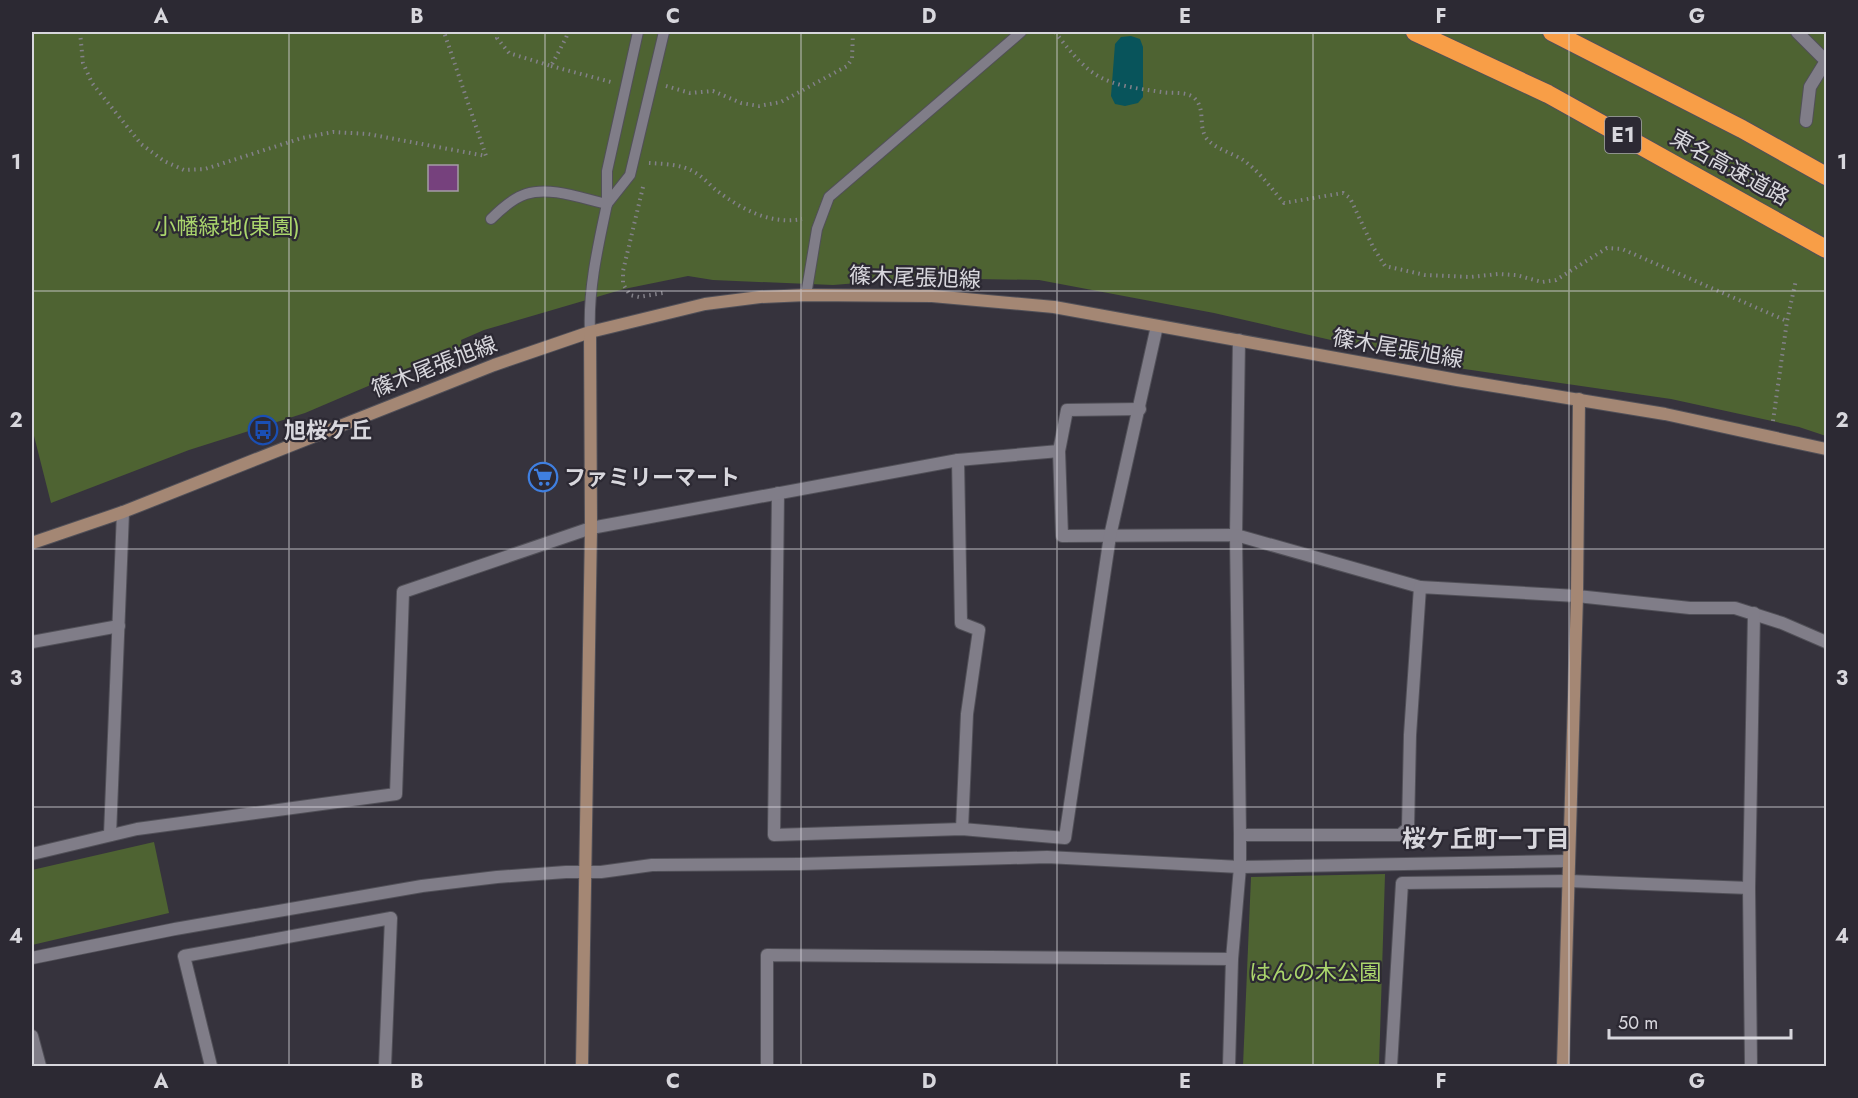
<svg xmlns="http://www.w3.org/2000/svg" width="1858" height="1098" viewBox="0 0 1858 1098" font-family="Jost,'Noto Sans JP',sans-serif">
<rect width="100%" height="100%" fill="#36333d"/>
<g fill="#4e6332">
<polygon points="32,32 1826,32 1826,436 1799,427 1671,399 1444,366 1214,313 1039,280 921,278 833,285 713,280 688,276 624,289 484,330 461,340 462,346 305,413 189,450 51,503 32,428"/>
<polygon points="154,842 169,913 32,945 32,870"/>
<polygon points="1385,874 1379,1066 1243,1066 1251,877"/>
</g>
<polygon fill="#08545b" points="1131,36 1140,39 1143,47 1143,97 1138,103 1125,106 1115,104 1111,96 1115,44 1121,37"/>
<rect fill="#76417d" stroke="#a59ca6" stroke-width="1.5" x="428" y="165" width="30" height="26"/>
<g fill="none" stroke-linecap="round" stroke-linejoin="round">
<g stroke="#515058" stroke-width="12">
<g id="lane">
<polyline points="607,204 630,175 664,32"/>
<polyline points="607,204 607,171 638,32"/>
<path d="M491,219C501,209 513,198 526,194C551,186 583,199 607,204C598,246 588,289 590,332"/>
<polyline points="806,295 817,229 829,197 1021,32"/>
</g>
</g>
<g stroke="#515058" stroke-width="14">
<g id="street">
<polyline points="1797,32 1826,61 1810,87 1806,121"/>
<polyline points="1239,340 1236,535 1240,835"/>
<polyline points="1140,409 1067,410 1059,451 1062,536 1236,535 1420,587"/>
<polyline points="958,460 961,623 979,630 967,714 962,829"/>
<polyline points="778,493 774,835 962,829 1065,838 1110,536 1157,326"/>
<polyline points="32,642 119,626"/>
<polyline points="110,835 123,512"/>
<polyline points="32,854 137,829 396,794 403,592 591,528 958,460 1059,451"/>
<polyline points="32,958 175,929 422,886 497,877 566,872 601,872 652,865 800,864 1047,857 1240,867 1568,861"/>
<polyline points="32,1036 40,1066"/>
<polyline points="211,1066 184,956 391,918 385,1066"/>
<polyline points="767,1066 767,955 1232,959"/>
<polyline points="1229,1066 1232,959 1240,867 1240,835 1400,835 1408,828 1410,735 1420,587 1577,596 1690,608 1735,608 1782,623 1826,642"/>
<polyline points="1391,1066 1402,883 1569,881 1749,888"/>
<polyline points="1751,1066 1749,888 1754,613"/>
</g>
</g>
<g stroke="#515058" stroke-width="14">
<g id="secondary">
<polyline points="32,543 123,512 494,365 590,332 705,304 760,297 806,295 932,296 1054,307 1457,380 1665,414 1826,449"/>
<polyline points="582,1066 591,528 590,332"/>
<polyline points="1563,1066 1577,596 1579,399"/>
</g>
</g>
<g stroke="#515058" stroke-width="20">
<g id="highway">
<polyline points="1415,32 1548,94 1826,249"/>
<polyline points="1552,32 1742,129 1826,176"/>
</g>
</g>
<g stroke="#838189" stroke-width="4" stroke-dasharray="1.5 4.5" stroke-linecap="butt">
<polyline points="80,32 83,63 92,83 141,144 164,161 184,170 205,169 302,138 333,132 368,134 486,156 444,32"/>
<polyline points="499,32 497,38 509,53 551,66 566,38 568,32"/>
<path d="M1055,32C1092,80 1102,84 1162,92C1172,94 1184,91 1193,97C1207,108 1197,126 1207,139C1216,149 1232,153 1243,160C1259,171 1271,188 1284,203L1343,193L1350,198L1373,247L1385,266L1425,275L1470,277L1498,274L1516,275L1542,282L1556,280L1607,248L1622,249L1787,321"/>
<polyline points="551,66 611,82"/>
<polyline points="666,86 690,93 713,91 741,103 759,106 781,102 847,66 852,59 853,32"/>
<path d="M649,163C664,164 681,164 694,172C702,176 709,184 716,190C741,209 770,225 802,219"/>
<polyline points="643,187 623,271 623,284 630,295 639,297 663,293"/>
<polyline points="1773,421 1787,321 1796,280"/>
</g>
<use href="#lane" stroke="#807d88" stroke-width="10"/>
<use href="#street" stroke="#807d88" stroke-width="12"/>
<use href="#secondary" stroke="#a48774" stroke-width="12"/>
<use href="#highway" stroke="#f89e47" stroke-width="18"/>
</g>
<path fill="none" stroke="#d8d7dd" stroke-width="1.5" stroke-opacity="0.55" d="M289,32V1066M545,32V1066M801,32V1066M1057,32V1066M1313,32V1066M1569,32V1066M32,291H1826M32,549H1826M32,807H1826"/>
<defs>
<g id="bus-ring" transform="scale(1.5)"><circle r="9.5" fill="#2c2933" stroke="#1a4fb4" stroke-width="1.5"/><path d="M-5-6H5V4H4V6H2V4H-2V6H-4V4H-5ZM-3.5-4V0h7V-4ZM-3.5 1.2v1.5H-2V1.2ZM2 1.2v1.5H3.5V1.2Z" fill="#1a4fb4"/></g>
<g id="supermarket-ring" transform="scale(1.5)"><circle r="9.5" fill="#2c2933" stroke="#3f7fe0" stroke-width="1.5"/><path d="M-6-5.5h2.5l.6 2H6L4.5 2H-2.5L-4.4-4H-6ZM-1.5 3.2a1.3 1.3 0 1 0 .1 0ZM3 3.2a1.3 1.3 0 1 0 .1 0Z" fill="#3f7fe0"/></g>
</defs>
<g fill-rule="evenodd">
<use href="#bus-ring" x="263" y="430"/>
<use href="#supermarket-ring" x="543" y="477"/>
</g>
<g text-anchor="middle" stroke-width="4.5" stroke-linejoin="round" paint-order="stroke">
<rect fill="#2c2933" stroke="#a4a3aa" stroke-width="1.5" x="1605" y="117" width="36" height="36" rx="4.5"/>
<g font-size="21" font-weight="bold" fill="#d8d7dd">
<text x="1623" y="142">E1</text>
</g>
<g font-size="22" fill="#d8d7dd" stroke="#2c2933">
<text transform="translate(1730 167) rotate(29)" y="8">東名高速道路</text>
<text transform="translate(915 277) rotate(2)" y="8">篠木尾張旭線</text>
<text transform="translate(1398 348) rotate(10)" y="8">篠木尾張旭線</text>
<text transform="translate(434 366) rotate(-21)" y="8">篠木尾張旭線</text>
</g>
<g font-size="22" fill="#aad56c" stroke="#2c2933">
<text x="227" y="234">小幡緑地(東園)</text>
<text x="1315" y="980">はんの木公園</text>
</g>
<g font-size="22" font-weight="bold" fill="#d8d7dd" stroke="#2c2933" text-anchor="start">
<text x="284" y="438">旭桜ケ丘</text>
<text x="564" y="485">ファミリーマート</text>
</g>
<g font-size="24" font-weight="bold" fill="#d8d7dd" stroke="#2c2933">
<text x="1486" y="847">桜ケ丘町一丁目</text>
</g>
</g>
<rect width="1858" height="1098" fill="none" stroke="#2c2933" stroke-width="66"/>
<path d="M1609 1029v9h182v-9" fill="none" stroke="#d8d7dd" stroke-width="3"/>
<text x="1618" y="1029" font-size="18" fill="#d8d7dd" stroke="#2c2933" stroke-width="4.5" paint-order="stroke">50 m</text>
<rect x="33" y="33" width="1792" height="1032" fill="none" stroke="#d8d7dd" stroke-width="2"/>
<g font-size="20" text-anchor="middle" font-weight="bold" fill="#d8d7dd">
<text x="161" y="23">A</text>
<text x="417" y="23">B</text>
<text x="673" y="23">C</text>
<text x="929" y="23">D</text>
<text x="1185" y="23">E</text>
<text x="1441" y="23">F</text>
<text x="1697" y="23">G</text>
<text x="16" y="169">1</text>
<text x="1842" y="169">1</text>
<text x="16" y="427">2</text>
<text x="1842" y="427">2</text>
<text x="16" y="685">3</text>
<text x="1842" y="685">3</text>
<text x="16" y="943">4</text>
<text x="1842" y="943">4</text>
<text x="161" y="1088">A</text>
<text x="417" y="1088">B</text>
<text x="673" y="1088">C</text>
<text x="929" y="1088">D</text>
<text x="1185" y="1088">E</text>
<text x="1441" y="1088">F</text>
<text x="1697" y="1088">G</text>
</g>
</svg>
